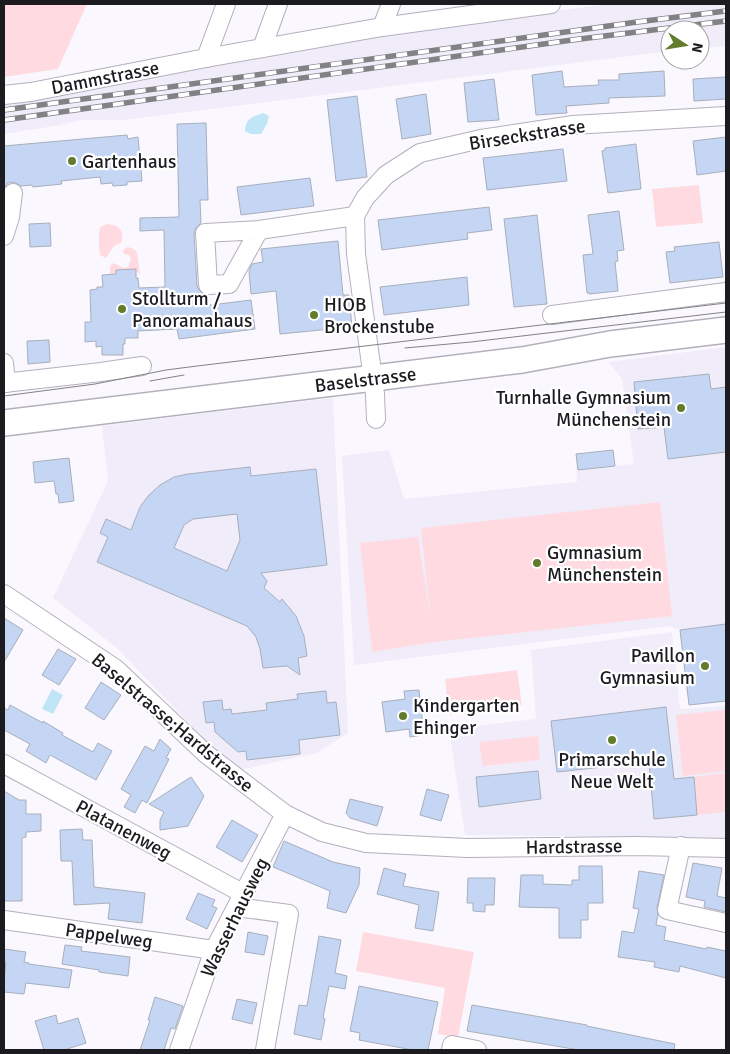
<svg xmlns="http://www.w3.org/2000/svg" width="730" height="1054" viewBox="0 0 730 1054" font-family="Signika,sans-serif">
<rect width="100%" height="100%" fill="#faf8fe"/>
<g fill="#f0ecf9">
<polygon points="608,4 726,4 726,46 700,48 700,30 670,30 670,51 123,120 82,120 55,126 4,134 4,96 144,75 380,35"/>
<polygon points="726,347 726,701 689,705 680,630 670,626 354,665 342,456 389,450 404,499 577,482 576,454 613,450 615,466 634,464 622,379 608,362"/>
<polygon points="333,398 348,733 317,753 234,771 118,649 53,598 108,481 102,426"/>
<polygon points="672,632 680,709 726,706 726,838 465,835 449,729 536,719 531,650"/>
</g>
<g fill="#ffdbe1">
<polygon points="4,4 87,4 58,69 4,77"/>
<polygon points="699,185 703,223 656,227 652,189"/>
<path d="M108,224C119,225 125,231 121,243L114,246L106,258L100,255C99,250 98,233 100,228C102,225 105,225 108,224Z"/>
<polygon points="127,247 132,248 137,252 140,274 136,271 135,269 116,270 116,274 110,274 110,266 113,263 124,268 128,267 131,259 129,255 124,254 123,251"/>
<polygon points="660,502 672,616 434,642 372,652 360,543 418,537 431,622 421,528"/>
<polygon points="517,670 522,706 449,714 445,679"/>
<polygon points="726,710 726,771 683,776 676,715"/>
<polygon points="538,736 540,760 483,766 479,742"/>
<polygon points="726,773 726,812 697,815 694,777"/>
<polygon points="363,932 474,952 458,1037 438,1034 445,988 356,971"/>
</g>
<g fill="#c0e5f7">
<path d="M263,113L269,116L267,124L261,134H251L245,131C246,118 252,117 263,113Z"/>
<polygon points="52,689 63,695 53,714 42,709"/>
</g>
<g fill="#c5d5f4" stroke="#a8afbc" fill-rule="evenodd">
<polygon points="562,71 564,87 599,85 598,80 619,80 619,74 664,71 665,96 609,98 609,103 566,106 567,113 536,115 532,75"/>
<polygon points="726,77 726,99 694,101 693,79"/>
<polygon points="494,79 499,120 468,122 464,83"/>
<polygon points="426,94 431,134 402,139 396,99"/>
<polygon points="357,96 367,177 336,181 327,100"/>
<polygon points="206,123 208,200 200,200 201,223 196,228 194,234 197,286 199,290 203,294 203,306 251,300 255,329 179,339 177,329 138,331 138,338 125,338 125,344 123,344 123,355 102,355 102,346 96,347 96,341 85,342 85,322 91,322 90,290 97,289 97,287 103,287 102,275 116,274 116,270 136,269 136,278 138,278 139,288 165,287 164,230 140,231 140,218 179,217 177,124"/>
<polygon points="127,135 128,139 138,137 142,181 127,182 127,185 113,186 112,183 101,184 100,177 61,181 62,184 33,187 32,185 21,186 14,182 8,183 4,188 4,146"/>
<polygon points="726,137 726,171 697,175 693,141"/>
<polygon points="636,144 641,189 608,193 602,151 605,150 605,148"/>
<polygon points="563,149 567,181 487,190 483,158"/>
<polygon points="310,178 314,206 241,215 237,187"/>
<polygon points="489,207 492,230 467,233 468,239 382,250 378,220"/>
<polygon points="619,211 624,250 617,251 618,261 615,262 618,291 589,294 589,293 587,293 583,255 593,254 588,215"/>
<polygon points="537,215 547,304 514,307 504,219"/>
<polygon points="50,223 51,246 30,247 29,224"/>
<polygon points="338,241 343,295 349,295 352,327 280,334 276,291 251,294 249,271 252,264 263,262 261,249"/>
<polygon points="719,242 723,277 670,283 666,252 675,251 674,247"/>
<polygon points="467,277 469,305 384,315 380,287"/>
<polygon points="49,340 50,362 28,364 27,341"/>
<polygon points="709,374 711,389 726,387 726,452 668,459 664,427 638,429 634,382"/>
<polygon points="613,450 615,466 578,470 576,454"/>
<polygon points="69,458 74,501 59,503 58,494 56,494 54,481 35,483 33,462"/>
<path d="M250,467L251,476L316,469L327,565L261,573L267,581L264,588L280,602L282,599L296,616L304,636L307,656L298,658L300,675L287,666L263,668L260,649L256,637L247,626L97,562L108,537L100,533L106,519L131,530L140,507L149,495L160,485L174,477L188,474ZM237,514L240,540L227,571L174,548L184,525L193,519Z"/>
<polygon points="4,618 23,630 4,662"/>
<polygon points="726,624 726,701 689,705 680,630"/>
<polygon points="58,649 76,659 59,685 42,675"/>
<polygon points="101,682 121,695 104,720 85,708"/>
<polygon points="419,690 424,735 410,737 409,729 386,732 382,702 405,699 404,691"/>
<polygon points="326,691 327,703 336,702 340,735 299,740 300,754 247,760 246,751 238,752 215,732 214,722 206,723 203,702 222,700 223,710 231,709 232,714 267,710 266,703 298,699 297,694"/>
<polygon points="10,705 43,723 43,721 63,733 62,735 93,752 98,743 112,751 96,780 50,755 46,763 26,751 30,744 4,730 4,708 8,710"/>
<polygon points="666,707 674,779 694,777 697,815 654,819 649,762 557,772 551,721"/>
<polygon points="160,739 171,749 166,758 169,759 147,803 142,800 135,813 124,807 131,795 121,789 145,746 154,751"/>
<polygon points="538,771 541,799 479,807 476,777"/>
<polygon points="191,777 204,796 188,826 160,830 160,820 164,812 149,804"/>
<polygon points="427,789 449,795 441,821 420,815"/>
<polygon points="4,791 19,800 26,800 26,814 41,814 41,831 26,832 26,837 22,838 22,901 4,901"/>
<polygon points="350,799 383,807 377,826 350,818 346,813"/>
<polygon points="232,820 258,835 242,862 216,847"/>
<polygon points="82,829 83,840 92,840 94,887 145,893 142,923 108,919 110,903 74,905 72,861 61,861 60,830"/>
<polygon points="284,841 333,862 360,868 359,885 346,913 327,908 330,891 273,867"/>
<polygon points="693,863 722,868 717,896 726,898 726,912 704,907 705,901 686,897"/>
<polygon points="579,866 602,866 603,903 588,903 588,920 581,920 581,938 559,938 559,908 519,907 521,875 543,875 543,884 572,885 572,880 579,880"/>
<polygon points="384,868 406,874 403,886 439,892 433,931 415,928 419,905 377,894"/>
<polygon points="639,871 664,875 657,908 658,914 656,925 666,927 664,940 706,949 707,947 726,951 726,978 680,966 679,972 654,967 655,962 618,957 622,931 634,933 639,909 633,908"/>
<polygon points="468,878 495,878 494,905 485,905 485,912 473,911 473,903 467,903"/>
<polygon points="198,893 215,900 212,906 217,908 207,929 186,919"/>
<polygon points="248,932 268,936 264,955 245,952"/>
<polygon points="319,936 341,940 335,973 347,976 345,989 329,986 323,1018 325,1019 321,1040 294,1034 299,1005 307,1006"/>
<polygon points="65,945 82,947 81,951 130,957 128,976 99,972 99,970 62,964"/>
<polygon points="4,949 26,952 24,962 29,963 29,964 72,970 69,988 26,983 24,994 4,992 4,980 6,962 4,962"/>
<polygon points="359,986 438,1002 428,1050 413,1050 359,1040 360,1033 350,1031"/>
<polygon points="155,997 183,1006 175,1029 171,1028 164,1050 140,1050 150,1020 148,1020"/>
<polygon points="237,999 257,1003 252,1024 232,1019"/>
<polygon points="472,1005 587,1025 587,1026 675,1044 674,1050 579,1050 467,1031"/>
<polygon points="56,1015 58,1024 78,1018 86,1043 64,1050 44,1050 35,1021"/>
</g>
<g fill="none" stroke-linecap="round" stroke-linejoin="round">
<g stroke="#b3b0bd" stroke-width="20">
<g id="minor">
<polyline points="382,27 391,4"/>
<polyline points="262,48 278,4"/>
<polyline points="206,58 226,4"/>
<polyline points="4,95 31,92 206,58 382,27 551,4"/>
<polyline points="259,230 229,284 208,285 205,233 259,230 355,216"/>
<polyline points="4,236 10,217 13,193"/>
<polyline points="552,315 726,292"/>
<polyline points="4,363 6,383"/>
<polyline points="4,383 101,372 142,366"/>
<polyline points="376,419 375,394 356,254 355,216 365,198 386,175 420,153 481,139 573,125 726,116"/>
<polyline points="4,594 116,669 206,754 285,814 322,832 366,843 467,848 637,846 726,848"/>
<polyline points="4,764 244,894"/>
<polyline points="681,846 667,910 726,923"/>
<polyline points="237,907 289,914 265,1050"/>
<polyline points="4,920 214,950"/>
<polyline points="179,1050 214,950 285,814"/>
<polyline points="451,1050 452,1045 477,1050"/>
</g>
</g>
<g stroke="#b3b0bd" stroke-width="28">
<g id="secondary">
<path id="s1" d="M4,423L522,360L610,344L726,330"/>
</g>
</g>
<use href="#minor" stroke="#fff" stroke-width="18"/>
<use href="#secondary" stroke="#fff" stroke-width="25"/>
<g stroke="#828186" stroke-width="1">
<polyline points="405,348 471,342 726,312"/>
<polyline points="150,381 184,375"/>
<polyline points="4,396 95,384 166,370 197,366 726,303"/>
</g>
<g stroke="#828186" stroke-width="5.5">
<g id="rail">
<polyline points="4,110 637,22 726,11"/>
<polyline points="4,120 572,40 726,21"/>
</g>
</g>
<use href="#rail" stroke="#fff" stroke-width="4" stroke-dasharray="11" stroke-linecap="butt"/>
</g>
<g fill="#627b2d" stroke="#fff" stroke-width="2">
<circle cx="72" cy="161" r="5"/>
<circle cx="122" cy="309" r="5"/>
<circle cx="314" cy="315" r="5"/>
<circle cx="681" cy="408" r="5"/>
<circle cx="537" cy="563" r="5"/>
<circle cx="705" cy="666" r="5"/>
<circle cx="403" cy="716" r="5"/>
<circle cx="612" cy="740" r="5"/>
</g>
<g text-anchor="middle" stroke-width="4.5" stroke-linejoin="round" paint-order="stroke">
<g font-size="19" fill="#1c1b20" stroke="#fff">
<text transform="translate(105 77) rotate(-11)" y="7">Dammstrasse</text>
<text transform="translate(527 134) rotate(-9)" y="7">Birseckstrasse</text>
<text dy="7" stroke="none"><textPath href="#s1" startOffset="364">Baselstrasse</textPath></text>
<text transform="translate(173 722) rotate(40)" y="7">Baselstrasse;Hardstrasse</text>
<text transform="translate(124 829) rotate(28)" y="7">Platanenweg</text>
<text transform="translate(574 846) rotate(-1)" y="7">Hardstrasse</text>
<text transform="translate(234 917) rotate(-64)" y="7">Wasserhausweg</text>
<text transform="translate(109 935) rotate(8)" y="7">Pappelweg</text>
</g>
<g font-size="19" fill="#1c1b20" stroke="#fff" text-anchor="start">
<text x="82" y="168">Gartenhaus</text>
<text x="132" y="305">Stollturm /<tspan x="132" dy="22">Panoramahaus</tspan></text>
<text x="324" y="311">HIOB<tspan x="324" dy="22">Brockenstube</tspan></text>
<text x="671" y="404" text-anchor="end">Turnhalle Gymnasium<tspan x="671" dy="22">Münchenstein</tspan></text>
<text x="547" y="559">Gymnasium<tspan x="547" dy="22">Münchenstein</tspan></text>
<text x="695" y="662" text-anchor="end">Pavillon<tspan x="695" dy="22">Gymnasium</tspan></text>
<text x="413" y="712">Kindergarten<tspan x="413" dy="22">Ehinger</tspan></text>
<text x="612" y="766" text-anchor="middle">Primarschule<tspan x="612" dy="22">Neue Welt</tspan></text>
</g>
</g>
<rect width="730" height="1054" fill="none" stroke="#1c1b20" stroke-width="10"/>
<g transform="translate(685 45) rotate(102)"><circle r="24" fill="#ffffff" stroke="#a4a4a6"/>
<path d="M0-4L9 19L0 12L-9 19Z" fill="#627b2d"/>
<text y="-8" font-size="14" font-weight="bold" text-anchor="middle" fill="#1c1b20">N</text>
</g>
</svg>
